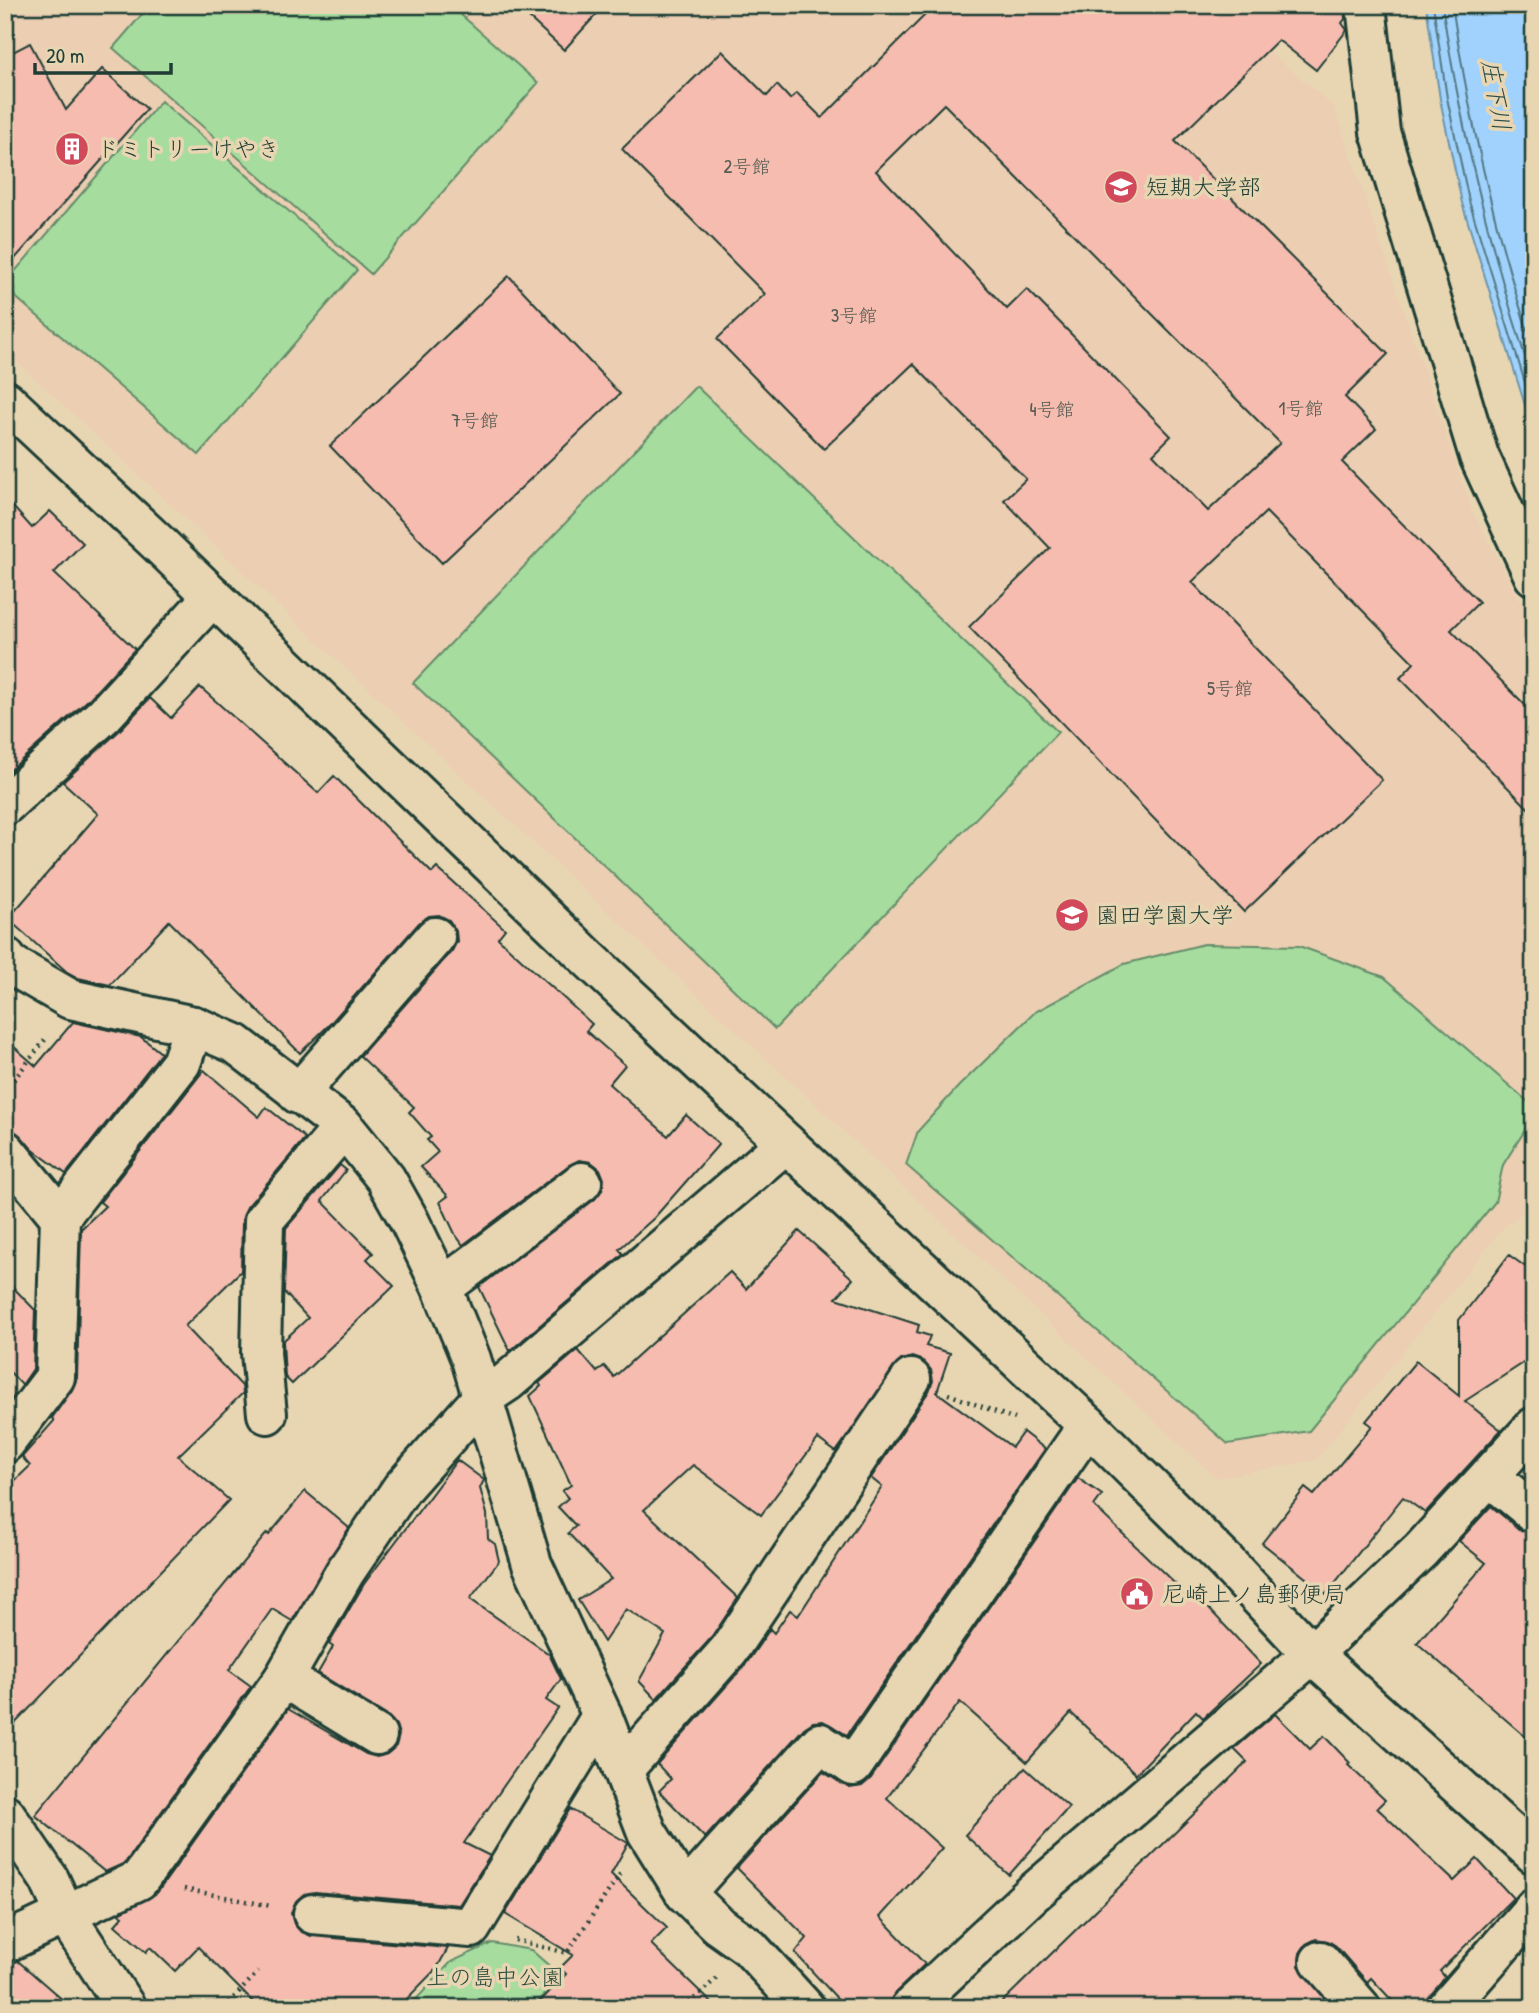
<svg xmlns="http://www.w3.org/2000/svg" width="1539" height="2013" viewBox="0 0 1539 2013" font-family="'Patrick Hand','Klee One',sans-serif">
<rect width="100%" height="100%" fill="#e8d6b3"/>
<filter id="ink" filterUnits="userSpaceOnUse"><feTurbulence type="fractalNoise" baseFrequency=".0143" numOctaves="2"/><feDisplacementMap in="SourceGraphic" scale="14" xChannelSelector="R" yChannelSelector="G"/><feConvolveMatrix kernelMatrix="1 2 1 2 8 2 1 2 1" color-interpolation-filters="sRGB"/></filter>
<g filter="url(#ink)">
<polygon fill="#ecceb2" points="31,5 1216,5 1334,107 1472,510 1534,627 1534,1204 1504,1227 1316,1460 1216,1478 5,351 5,19"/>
<g fill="#a7dc9f" stroke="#638c6a" stroke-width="2">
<polygon points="150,5 450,5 538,83 371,274 113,48"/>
<polygon points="161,101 357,270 199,455 5,288 5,283"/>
<polygon points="696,386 1058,732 775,1029 413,683"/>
<polygon points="1204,944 1299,946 1384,977 1534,1107 1534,1116 1503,1165 1495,1202 1309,1431 1228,1444 906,1165 918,1131 959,1086 1035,1012 1124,964"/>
<polygon points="492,1943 531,1950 561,1976 532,2008 408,2008 451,1962"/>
</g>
<polygon fill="#a0d2fd" stroke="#6c96ad" stroke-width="2" points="1426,5 1534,5 1534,434 1462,203 1440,99"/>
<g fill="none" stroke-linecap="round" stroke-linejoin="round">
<g stroke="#537984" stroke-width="2">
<polyline points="1433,5 1447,98 1469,201 1534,412"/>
<path d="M1442,5C1462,137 1492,257 1534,384"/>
<path d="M1452,5C1470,123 1496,237 1534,351"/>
</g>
</g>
<g fill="#f6bcaf" stroke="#1f3d34" stroke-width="2" fill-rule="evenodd">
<polygon points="515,5 605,5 564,50"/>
<path d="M935,5H1344L1345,19L1342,23L1347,30L1316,70L1278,40L1175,141L1388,354L1345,397L1376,429L1342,462L1479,602L1451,630L1534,714V814L1400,678L1414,663L1266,512L1192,582L1382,780L1244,912L969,627L1050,548L1004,500L1026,479L913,364L824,449L717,339L765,294L622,149L722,51L767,96L777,85L790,99L797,93L822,118ZM944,104L1280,443L1208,511L1153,454L1171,436L1027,289L1007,309L876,171Z"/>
<polygon points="30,43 66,110 102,69 147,109 5,270 5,56"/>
<polygon points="509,276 620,394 442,563 330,446"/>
<polygon points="5,498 32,528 50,511 83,543 54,573 135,649 89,699 5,775"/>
<polygon points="200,687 318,793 334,776 432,873 437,868 505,929 498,938 592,1024 586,1031 625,1065 609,1084 668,1136 686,1115 719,1144 654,1218 619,1249 623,1254 510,1351 479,1287 595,1199 602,1190 604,1179 600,1169 591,1162 579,1160 569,1165 463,1245 455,1234 440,1202 448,1196 421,1167 438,1152 427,1140 431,1137 409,1112 414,1107 360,1056 452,951 457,941 456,931 449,920 439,915 429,916 419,923 328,1026 300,1053 169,921 110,985 78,978 67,972 8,919 98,814 63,782 119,731 150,698 171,718"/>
<polygon points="73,1022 141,1037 161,1053 66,1174 32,1149 21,1136 5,1129 5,1039 36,1066"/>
<polygon points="204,1070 259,1117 266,1107 305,1138 247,1207 242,1220 241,1271 185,1326 242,1386 243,1393 178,1456 229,1500 5,1734 5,1490 30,1466 22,1457 54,1421 52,1418 72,1390 77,1378 81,1229 105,1206 100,1202"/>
<polygon points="340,1165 346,1170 322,1201 373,1253 367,1259 394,1286 292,1384 285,1377 283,1341 308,1318 284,1292 286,1228"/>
<polygon points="799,1231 853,1279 836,1298 919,1325 917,1332 930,1336 926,1346 950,1353 937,1392 1012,1447 1023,1432 1045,1449 847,1735 823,1721 813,1722 804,1728 705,1838 659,1791 671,1779 657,1764 746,1664 770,1629 774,1633 790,1610 798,1616 882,1487 871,1478 929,1391 933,1381 931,1370 923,1361 912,1357 901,1360 836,1452 818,1439 761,1515 693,1465 644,1510 738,1598 712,1637 656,1699 639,1681 665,1634 626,1609 604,1642 578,1600 611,1579 568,1533 576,1526 558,1507 568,1498 562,1491 571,1485 530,1396 541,1386 539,1383 578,1350 597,1372 604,1366 614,1377 730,1272 746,1289"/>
<polygon points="1509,1255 1534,1273 1534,1356 1465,1401 1501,1430 1425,1513 1403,1497 1326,1594 1262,1543 1305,1488 1314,1495 1372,1426 1366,1421 1416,1361 1459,1396 1459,1320"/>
<polygon points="5,1279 35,1310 33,1369 22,1385 5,1367"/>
<polygon points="457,1460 484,1480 480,1488 487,1514 488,1539 495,1544 499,1561 470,1599 549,1654 561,1679 546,1700 558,1708 464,1843 490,1856 459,1905 315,1892 304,1894 296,1901 291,1913 294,1924 300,1931 311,1936 448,1948 437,1968 398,2008 259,2008 198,1947 175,1971 150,1947 146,1952 115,1925 123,1916 119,1913 157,1893 288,1709 366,1754 377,1757 387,1754 396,1746 399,1735 396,1725 389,1717 318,1673 333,1647 329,1644 364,1584"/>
<polygon points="1078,1478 1102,1495 1094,1506 1194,1602 1199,1598 1261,1664 1203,1718 1196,1711 1136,1774 1071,1713 1027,1762 960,1702 887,1798 942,1848 880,1917 925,1964 895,1993 889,2008 846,2008 795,1953 807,1938 737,1868 823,1772 850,1788 862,1786 871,1778"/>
<polygon points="305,1491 349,1528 292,1621 272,1609 229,1670 251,1686 125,1863 105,1872 35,1815 267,1533 269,1535"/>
<polygon points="1491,1506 1520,1530 1534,1534 1534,1744 1417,1643 1486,1563 1459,1541"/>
<polygon points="1275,1714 1310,1749 1324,1736 1350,1763 1348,1765 1385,1800 1377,1808 1454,1881 1477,1859 1513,1898 1440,1971 1445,1977 1427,2002 1420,2008 1399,2008 1371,1978 1367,1982 1336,1946 1328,1941 1316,1939 1306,1944 1300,1953 1299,1966 1332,2008 996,2008 1247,1762 1234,1749"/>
<polygon points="1025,1768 1069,1807 1009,1875 965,1835"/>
<polygon points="570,1809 628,1843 611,1874 667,1928 651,1944 717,2008 534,2008 566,1974 560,1968 573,1955 505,1914"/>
<polygon points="18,1961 72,2008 5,2008 5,1965"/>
</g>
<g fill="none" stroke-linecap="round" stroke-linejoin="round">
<g stroke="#1f3d34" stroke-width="44">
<g id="minor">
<polyline points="1366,5 1380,132 1479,456 1534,576"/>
<polyline points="5,400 160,545 588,958 1088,1425 1226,1562 1312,1654 1534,1854"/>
<polyline points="5,805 104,715 213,596"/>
<polyline points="5,957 10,964 70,999 194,1026 236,1044 344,1127 386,1179 409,1220 442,1288 471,1359 532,1564 602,1715 647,1832 685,1893 718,1925 749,1947 805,2008"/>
<polyline points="298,1094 435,937"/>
<polyline points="5,1150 60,1217"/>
<polyline points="442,1288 582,1182"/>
<polyline points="267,1414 261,1353 264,1220 344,1127"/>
<polyline points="5,1443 55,1377 60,1217 181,1063 194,1026"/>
<polyline points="1489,1476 1534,1513"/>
<polyline points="284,1678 377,1735"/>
<polyline points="623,1770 729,1650 911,1379"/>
<polyline points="5,1814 49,1879 66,1916 126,2008"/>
<polyline points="685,1893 820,1743 853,1766 1088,1425"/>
<polyline points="313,1914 471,1928 602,1715"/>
<polyline points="5,1943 139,1880 284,1678 345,1572 402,1488 480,1400 507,1382 786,1143"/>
<polyline points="1320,1961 1361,2008"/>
<polyline points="910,2008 1032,1894 1312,1654 1421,1550 1534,1427"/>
<polyline points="1447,2008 1534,1908"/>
</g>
</g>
<g stroke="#1f3d34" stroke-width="4.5" stroke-dasharray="2 5" stroke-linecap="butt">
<polyline points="5,1091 48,1036"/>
<polyline points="948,1394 1015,1419"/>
<polyline points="184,1889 271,1906"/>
<polyline points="515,1940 567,1953 622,1871"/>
<polyline points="224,2008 258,1972"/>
<polyline points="684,2008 717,1978"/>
</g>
<use href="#minor" stroke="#e8d6b3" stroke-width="38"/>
</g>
</g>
<defs>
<g id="building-disc" transform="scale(1.75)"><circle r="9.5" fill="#d1495b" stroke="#e8d6b3"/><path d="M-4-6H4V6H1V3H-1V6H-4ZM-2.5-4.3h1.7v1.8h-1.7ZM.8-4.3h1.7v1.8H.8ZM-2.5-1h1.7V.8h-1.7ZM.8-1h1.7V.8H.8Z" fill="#fff"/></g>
<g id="university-disc" transform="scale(1.75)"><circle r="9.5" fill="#d1495b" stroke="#e8d6b3"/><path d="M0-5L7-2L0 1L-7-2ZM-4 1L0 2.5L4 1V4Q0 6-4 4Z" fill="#fff"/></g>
<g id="civic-disc" transform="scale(1.75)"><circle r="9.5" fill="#d1495b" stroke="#e8d6b3"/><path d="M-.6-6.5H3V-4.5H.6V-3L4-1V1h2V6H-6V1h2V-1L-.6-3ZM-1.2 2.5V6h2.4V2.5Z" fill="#fff"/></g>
</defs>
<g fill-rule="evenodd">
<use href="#building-disc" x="72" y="149"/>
<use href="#university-disc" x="1121" y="187"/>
<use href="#university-disc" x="1072" y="915"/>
<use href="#civic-disc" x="1137" y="1594"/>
</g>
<g text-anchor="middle" stroke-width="7" stroke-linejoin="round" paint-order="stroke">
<g font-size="19" fill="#555d53">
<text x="747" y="173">2号館</text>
<text x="854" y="322">3号館</text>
<text x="1301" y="415">1号館</text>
<text x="1052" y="416">4号館</text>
<text x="475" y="427">7号館</text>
<text x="1230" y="695">5号館</text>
</g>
<g font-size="23" fill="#1f3d34" stroke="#e8d6b3" text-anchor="start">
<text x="96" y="157">ドミトリーけやき</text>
<text x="1146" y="195">短期大学部</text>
<text x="1096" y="923">園田学園大学</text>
<text x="1162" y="1602">尼崎上ノ島郵便局</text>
</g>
<g font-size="23" fill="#2d4d3f" stroke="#e8d6b3">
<text x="495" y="1985">上の島中公園</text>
</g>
<g font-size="24" font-style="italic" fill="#2c4c48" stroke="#e8d6b3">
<text transform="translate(1496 95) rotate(80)" y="8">庄下川</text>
</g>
</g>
<rect width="1539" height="2013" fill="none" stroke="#e8d6b3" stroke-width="28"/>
<rect x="14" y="14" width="1511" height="1985" fill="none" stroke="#1f3d34" stroke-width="2.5" filter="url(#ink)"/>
<path d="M35 63v10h136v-10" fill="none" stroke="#1f3d34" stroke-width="3.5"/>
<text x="46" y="63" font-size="21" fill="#1f3d34" stroke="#e8d6b3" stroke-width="5" paint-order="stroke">20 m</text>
</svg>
